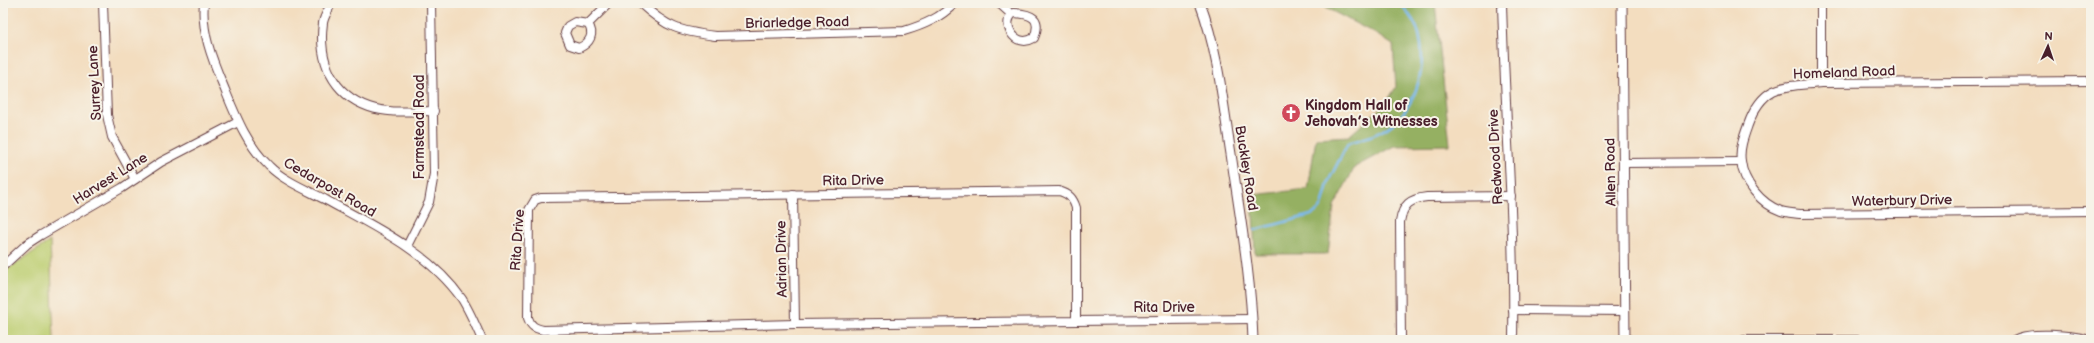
<svg xmlns="http://www.w3.org/2000/svg" width="2094" height="343" viewBox="0 0 2094 343" font-family="'Balsamiq Sans',sans-serif">
<rect width="100%" height="100%" fill="#f7f3e8"/>
<filter id="ink" filterUnits="userSpaceOnUse"><feTurbulence type="fractalNoise" baseFrequency=".025" numOctaves="2"/><feDisplacementMap in="SourceGraphic" scale="8" xChannelSelector="R" yChannelSelector="G"/><feConvolveMatrix kernelMatrix="1 2 1 2 8 2 1 2 1" color-interpolation-filters="sRGB"/></filter>
<filter id="wash" filterUnits="userSpaceOnUse"><feTurbulence type="fractalNoise" baseFrequency=".012" numOctaves="4" result="noise"/><feDisplacementMap in="SourceGraphic" scale="16" xChannelSelector="R" yChannelSelector="G"/><feGaussianBlur stdDeviation="0.9" result="paint"/><feColorMatrix in="noise" values="0 0 0 0 0 0 0 0 0 0 0 0 0 0 0 0 0 1.4 0 .05"/><feComposite in="paint" operator="in"/></filter>
<g filter="url(#wash)">
<rect width="100%" height="100%" fill="#f3ddbf"/>
<polygon fill="#bccd6f" stroke="#83764d" points="50,241 54,340 3,340 3,276 6,270"/>
<polygon fill="#95b062" stroke="#706846" points="1317,3 1435,3 1450,145 1394,146 1355,167 1334,206 1328,254 1255,254 1252,195 1308,189 1316,138 1349,136 1386,103 1396,87 1393,45 1374,33"/>
<g fill="none" stroke-linecap="round" stroke-linejoin="round">
<path stroke="#7bbaef" stroke-width="2.5" d="M1255,230L1311,215L1318,211L1322,206L1329,180L1348,143C1359,140 1370,137 1380,132C1415,114 1428,70 1419,34C1416,22 1407,12 1400,3"/>
</g>
</g>
<g filter="url(#ink)">
<g fill="none" stroke-linecap="round" stroke-linejoin="round">
<g stroke="#633c41" stroke-width="10">
<g id="minor">
<polyline points="103,3 107,115 112,137 135,179"/>
<path d="M204,3C201,31 212,59 223,85C235,114 246,144 269,166C284,181 307,190 326,200C375,227 429,252 462,299C470,312 476,326 482,340"/>
<path d="M331,3C329,10 324,16 323,23C318,60 332,94 369,107C389,114 413,111 434,111"/>
<path d="M640,3C667,28 679,31 715,36L904,31C924,25 940,18 955,3"/>
<polyline points="999,3 1011,14"/>
<path d="M1502,3C1505,115 1515,227 1513,340"/>
<polyline points="1821,3 1821,83"/>
<path d="M1014,13C1032,14 1042,18 1034,38C1014,50 1000,21 1014,13Z"/>
<path d="M575,22L588,24C595,34 590,43 579,48L570,45L565,33L568,26Z"/>
<polyline points="588,24 609,3"/>
<path d="M2091,81L1821,83C1806,85 1788,84 1773,91C1760,98 1753,111 1748,125C1744,136 1739,149 1741,161C1743,182 1761,204 1781,211C1787,213 1794,213 1800,214L2091,211"/>
<polyline points="1624,163 1741,162"/>
<polyline points="793,194 795,324"/>
<polyline points="407,246 429,202 434,174 431,3"/>
<polyline points="3,266 27,244 41,235 122,188 161,162 238,122"/>
<polyline points="1513,310 1625,311"/>
<path d="M1076,320V208C1073,198 1069,194 1059,191L541,198L535,200L529,210L528,318C531,326 534,328 543,330L795,324L1252,319"/>
<path d="M1401,340L1400,222C1403,204 1410,199 1427,197L1511,196"/>
<polyline points="1744,340 1857,340"/>
<path d="M2014,340C2030,331 2072,335 2090,340"/>
</g>
</g>
<g stroke="#633c41" stroke-width="11">
<g id="tertiary">
<path d="M1200,3C1218,51 1223,103 1231,154C1240,216 1251,277 1253,340"/>
<polyline points="1622,3 1625,340"/>
</g>
</g>
<use href="#minor" stroke="#fff" stroke-width="8"/>
<use href="#tertiary" stroke="#fff" stroke-width="9"/>
</g>
</g>
<defs>
<g id="church-disc" transform="scale(1)"><circle r="9.5" fill="#d1495b" stroke="#f7f3e8"/><path d="M-1.2-6h2.4v3.5h3.3v2.4h-3.3V6h-2.4V-.1h-3.3v-2.4h3.3Z" fill="#fff"/></g>
</defs>
<g fill-rule="evenodd">
<use href="#church-disc" x="1291" y="113"/>
</g>
<g text-anchor="middle" stroke-width="4" stroke-linejoin="round" paint-order="stroke">
<g font-size="14" fill="#4a1f2b" stroke="#f7f3e8">
<text transform="translate(797 22) rotate(-1)" y="5">Briarledge Road</text>
<text transform="translate(1844 72) rotate(-2)" y="5">Homeland Road</text>
<text transform="translate(94 83) rotate(-93)" y="5">Surrey Lane</text>
<text transform="translate(419 127) rotate(-90)" y="5">Farmstead Road</text>
<text transform="translate(1495 157) rotate(-93)" y="5">Redwood Drive</text>
<text transform="translate(1247 168) rotate(81)" y="5">Buckley Road</text>
<text transform="translate(1610 172) rotate(-91)" y="5">Allen Road</text>
<text transform="translate(110 178) rotate(-32)" y="5">Harvest Lane</text>
<text transform="translate(853 180) rotate(-1)" y="5">Rita Drive</text>
<text transform="translate(330 187) rotate(30)" y="5">Cedarpost Road</text>
<text transform="translate(1902 200) rotate(-1)" y="5">Waterbury Drive</text>
<text transform="translate(517 240) rotate(-86)" y="5">Rita Drive</text>
<text transform="translate(781 259) rotate(-91)" y="5">Adrian Drive</text>
<text x="1164" y="312">Rita Drive</text>
</g>
<g font-size="14" font-weight="bold" fill="#4a1f2b" stroke="#f7f3e8" text-anchor="start">
<text x="1305" y="110">Kingdom Hall of<tspan x="1305" dy="16">Jehovah’s Witnesses</tspan></text>
</g>
</g>
<rect width="2094" height="343" fill="none" stroke="#f7f3e8" stroke-width="16"/>
<g transform="translate(2048 46) rotate(3)" stroke="#f7f3e8" stroke-width="3" paint-order="stroke">
<path d="M0-3L7 15L0 10L-7 15Z" fill="#4a1f2b"/>
<text y="-6" font-size="11" font-weight="bold" text-anchor="middle" fill="#4a1f2b">N</text>
</g>
</svg>
